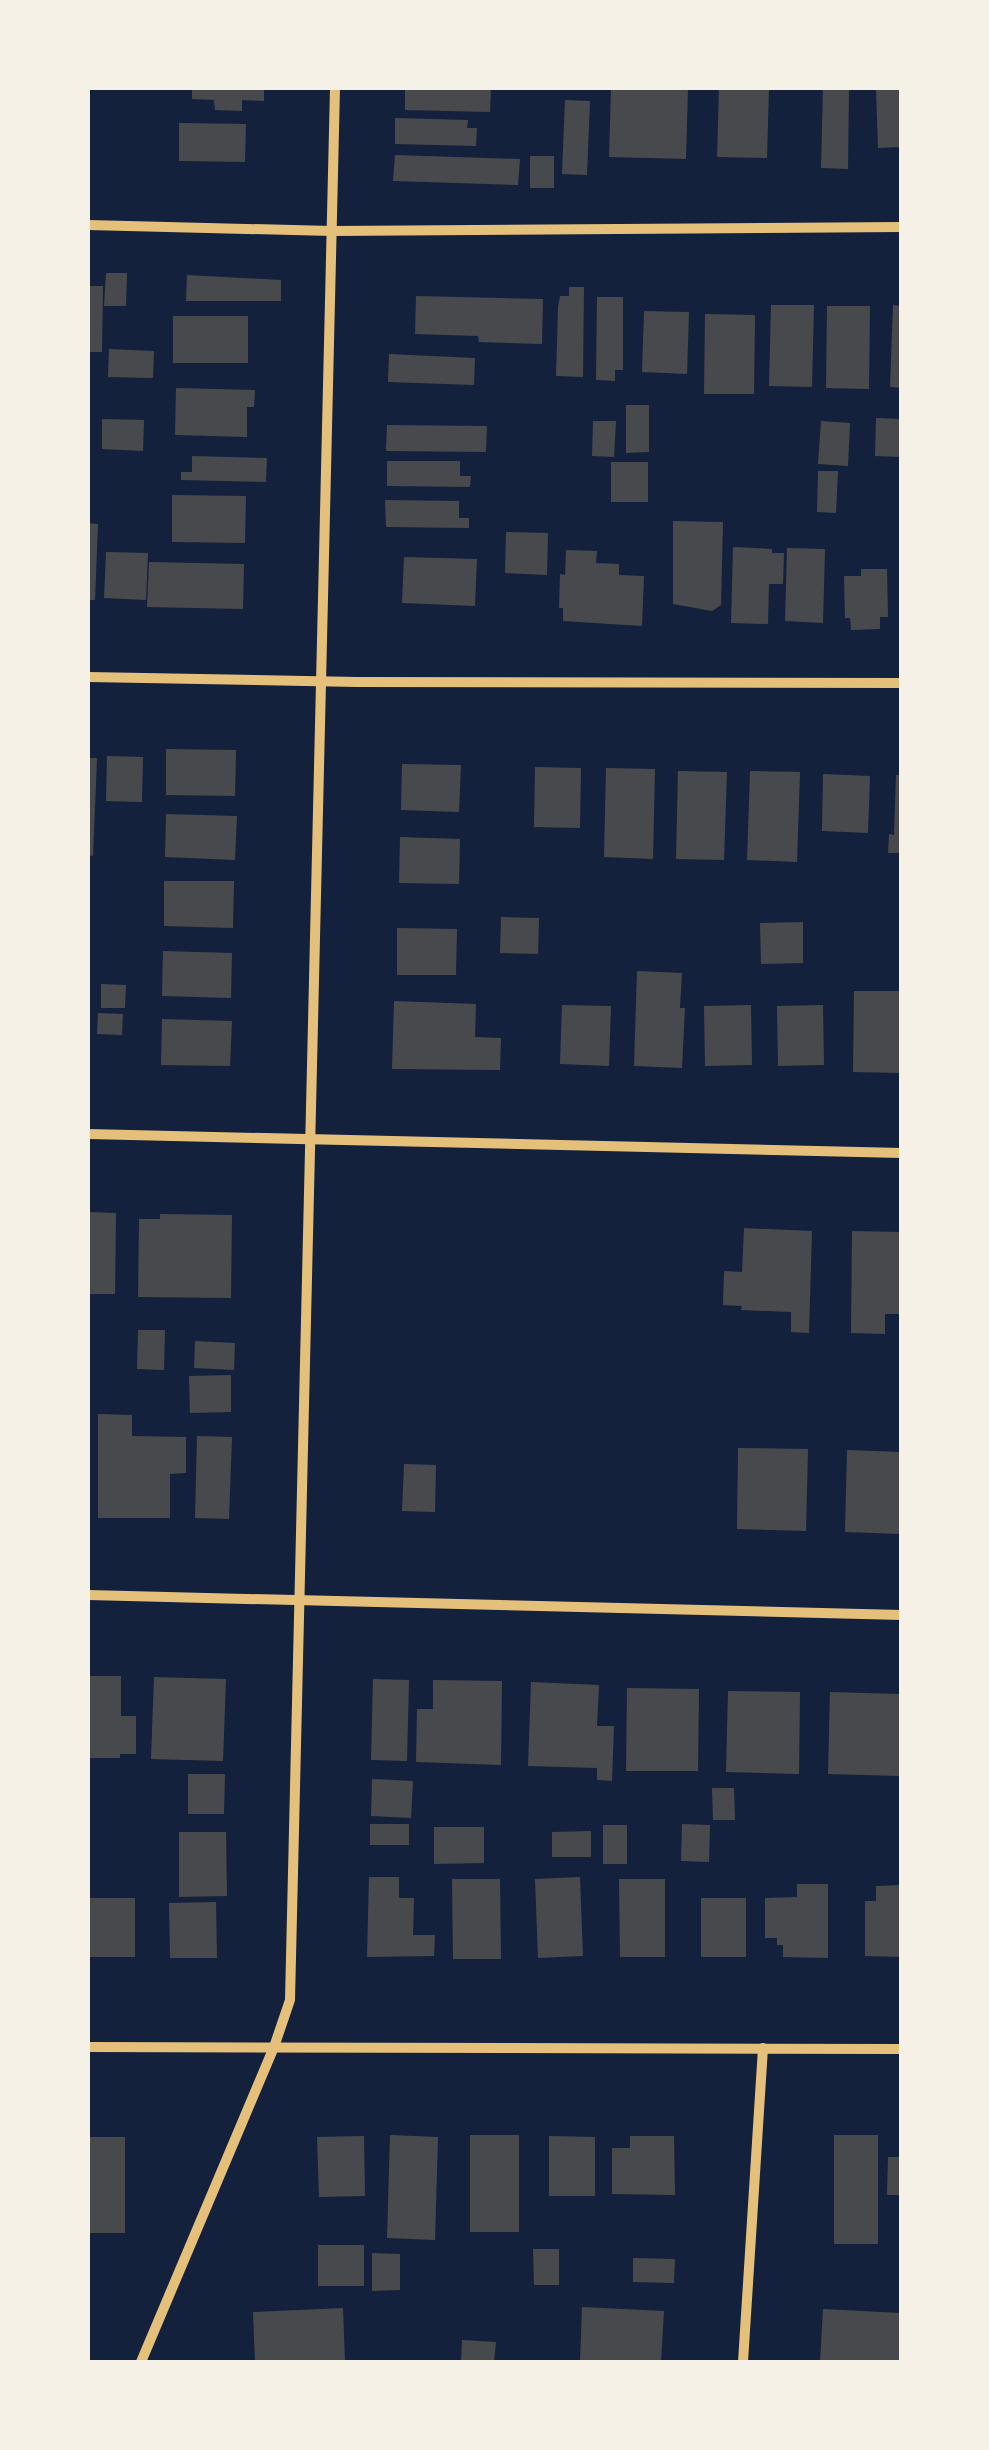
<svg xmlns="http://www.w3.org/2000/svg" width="989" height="2450" viewBox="0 0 989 2450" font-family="Quicksand,sans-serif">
<rect width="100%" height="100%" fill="#14213d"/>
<g fill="#48494c">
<polygon points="192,88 264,88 264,101 242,100 242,111 215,110 214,100 192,99"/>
<polygon points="405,88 491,88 490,112 405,110"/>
<polygon points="611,88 688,88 686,159 609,157"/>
<polygon points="719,88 769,88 767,158 717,157"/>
<polygon points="823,88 849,88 848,169 821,168"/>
<polygon points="876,88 901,88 901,147 878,148"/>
<polygon points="565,100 590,101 587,175 562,174"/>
<polygon points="395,118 468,120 467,128 477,128 476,146 395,144"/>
<polygon points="179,123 246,124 245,162 179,161"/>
<polygon points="395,155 520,159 518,185 393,181"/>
<rect x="530" y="156" width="24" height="32"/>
<polygon points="106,273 127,273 126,306 104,306"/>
<polygon points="187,275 281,280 281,301 186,301"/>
<polygon points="88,286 103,286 102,352 88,352"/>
<polygon points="569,287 584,287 583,377 556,376 558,307 560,296 569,296"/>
<polygon points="416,296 543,299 542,344 479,342 478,336 415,334"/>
<polygon points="597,297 623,297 623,370 615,370 615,381 596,380"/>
<polygon points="771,305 814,305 812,387 769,386"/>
<polygon points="893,305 901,306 901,388 890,387"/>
<polygon points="827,306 870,306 869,389 826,388"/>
<polygon points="644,311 689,312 687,374 642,372"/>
<polygon points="705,314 755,315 754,394 704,394"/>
<rect x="173" y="316" width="75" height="47"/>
<polygon points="109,349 154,351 153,378 108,377"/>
<polygon points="389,354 475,358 474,385 388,382"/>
<polygon points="176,388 255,390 254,407 247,407 247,437 175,435"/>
<polygon points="626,405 649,405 649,452 626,453"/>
<polygon points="876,418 901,419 901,457 875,456"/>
<polygon points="102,419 144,420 143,451 102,449"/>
<polygon points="593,421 616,421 614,457 592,456"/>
<polygon points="821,421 850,423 848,466 818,464"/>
<polygon points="387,425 487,426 486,452 386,451"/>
<polygon points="192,456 267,458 266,482 181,480 181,472 192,472"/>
<polygon points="387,461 460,461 460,476 471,476 470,487 387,486"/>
<rect x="611" y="462" width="37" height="40"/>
<polygon points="818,471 838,471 836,513 817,512"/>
<polygon points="172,495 246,496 245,543 172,542"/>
<polygon points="385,500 459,501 459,518 469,518 469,528 386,527"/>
<polygon points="673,521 723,522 721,605 712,611 673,604"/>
<polygon points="88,523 98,524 95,600 88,600"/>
<polygon points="506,532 548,533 547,575 505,573"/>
<polygon points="733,547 772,549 772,553 784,553 783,584 769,584 768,624 731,623"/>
<polygon points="787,548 825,549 823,623 785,621"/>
<polygon points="566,550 597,551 596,563 619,564 619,575 644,576 642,626 563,621 563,608 559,608 560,574 565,575"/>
<polygon points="106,552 148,553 146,600 104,598"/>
<polygon points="404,557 477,559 475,606 402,603"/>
<polygon points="149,562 244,564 243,609 147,607"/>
<polygon points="861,569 887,569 888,617 880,617 880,629 851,630 850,618 845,618 844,576 861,576"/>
<polygon points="166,749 236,750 235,796 166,795"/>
<polygon points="107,756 143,757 142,802 106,801"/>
<polygon points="88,758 97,758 93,856 88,855"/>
<polygon points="402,764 461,765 459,812 401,810"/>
<polygon points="535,767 581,768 580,828 534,827"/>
<polygon points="606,768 655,769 653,859 604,857"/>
<polygon points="678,771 727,772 724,860 676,859"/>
<polygon points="750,771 800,772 797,862 747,860"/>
<polygon points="823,774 870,776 868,833 822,831"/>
<polygon points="896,775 901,775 901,853 888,853 889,834 894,835"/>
<polygon points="166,814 237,816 235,860 165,857"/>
<polygon points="400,837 460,839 459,884 399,883"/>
<polygon points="164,881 234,881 233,928 164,926"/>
<polygon points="501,917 539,918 538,954 500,953"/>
<polygon points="803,922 803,963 761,964 760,923"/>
<polygon points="397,928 457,929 456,975 397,975"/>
<polygon points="163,951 232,953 231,998 162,996"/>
<polygon points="637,971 682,973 680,1008 685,1008 682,1068 634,1066"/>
<polygon points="101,984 126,985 125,1008 101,1008"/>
<polygon points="854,991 901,991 901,1073 853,1072"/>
<polygon points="394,1001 476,1004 475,1037 501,1038 500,1070 392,1069"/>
<polygon points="562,1005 611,1006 609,1066 560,1064"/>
<polygon points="751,1005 752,1065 705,1066 704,1006"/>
<polygon points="823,1005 824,1065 778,1066 777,1006"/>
<polygon points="98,1013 123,1014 122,1035 97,1034"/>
<polygon points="162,1019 232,1021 230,1066 161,1065"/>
<polygon points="88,1212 116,1213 115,1294 88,1294"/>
<polygon points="160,1214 232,1215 231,1298 138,1297 139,1219 160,1219"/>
<polygon points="744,1228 812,1231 809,1333 791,1332 791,1312 741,1310 742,1306 723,1305 724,1271 742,1272"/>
<polygon points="852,1231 901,1232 901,1314 885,1314 885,1334 851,1333"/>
<polygon points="138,1330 165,1330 164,1370 137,1369"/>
<polygon points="195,1341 235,1343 234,1370 194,1368"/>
<polygon points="231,1375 231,1412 190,1413 189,1376"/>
<polygon points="98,1414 132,1415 132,1436 186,1437 186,1473 170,1474 170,1518 98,1518"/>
<polygon points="197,1436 232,1437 229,1519 195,1518"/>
<polygon points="738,1448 808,1449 806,1531 737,1529"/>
<polygon points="847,1450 901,1452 901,1534 845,1532"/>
<polygon points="404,1464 436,1465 435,1512 402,1511"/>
<polygon points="88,1676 121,1676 121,1716 136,1716 136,1754 120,1754 120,1758 88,1758"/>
<polygon points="154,1677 226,1679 223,1761 151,1759"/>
<polygon points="373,1679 409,1680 407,1761 371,1760"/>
<polygon points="433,1680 502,1681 501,1765 416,1762 417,1709 433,1709"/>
<polygon points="531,1682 599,1685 597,1726 614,1726 612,1781 597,1780 597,1768 528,1766"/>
<polygon points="627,1688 699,1689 698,1771 626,1771"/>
<polygon points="728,1691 800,1692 799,1774 726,1772"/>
<polygon points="830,1692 901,1694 901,1776 828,1774"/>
<polygon points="188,1774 225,1774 224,1814 188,1814"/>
<polygon points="372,1779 413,1781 411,1818 371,1816"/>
<polygon points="712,1788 734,1788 735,1820 713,1820"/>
<rect x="370" y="1824" width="39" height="21"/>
<polygon points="682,1824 710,1825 709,1862 681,1861"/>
<rect x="603" y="1825" width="24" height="39"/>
<polygon points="434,1827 484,1827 484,1863 434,1864"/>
<polygon points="591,1831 591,1857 552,1857 552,1832"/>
<polygon points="179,1832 226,1832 227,1896 179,1897"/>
<polygon points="369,1877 399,1877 399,1898 414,1898 413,1935 435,1935 434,1956 367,1957"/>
<polygon points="580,1877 583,1956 538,1958 535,1879"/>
<polygon points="452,1879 500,1879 501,1959 453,1959"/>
<polygon points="619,1879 665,1879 665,1957 620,1957"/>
<polygon points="797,1884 828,1884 828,1958 783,1957 783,1945 777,1945 777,1938 765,1938 765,1898 797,1897"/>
<polygon points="901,1885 901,1957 865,1956 865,1901 876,1901 876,1886"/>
<polygon points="89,1898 135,1898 135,1957 88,1957"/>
<rect x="701" y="1898" width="45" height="59"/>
<polygon points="216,1902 217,1958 170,1958 169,1903"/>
<polygon points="390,2135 438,2137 435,2240 387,2238"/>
<rect x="470" y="2135" width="49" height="97"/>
<rect x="834" y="2135" width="44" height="109"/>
<polygon points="364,2136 365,2196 319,2197 317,2137"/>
<polygon points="549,2136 595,2137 595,2196 549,2196"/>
<polygon points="630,2136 674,2136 675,2195 612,2194 612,2148 630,2148"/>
<rect x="88" y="2137" width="37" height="96"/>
<polygon points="888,2157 901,2157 901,2195 887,2195"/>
<rect x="318" y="2245" width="46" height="41"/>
<polygon points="533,2249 559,2249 559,2285 534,2285"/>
<polygon points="372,2253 400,2254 400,2290 372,2291"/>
<polygon points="633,2258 675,2259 674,2283 633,2282"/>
<polygon points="582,2307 664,2311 661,2362 580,2362"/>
<polygon points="343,2308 345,2362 255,2362 253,2312"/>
<polygon points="823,2309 901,2313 901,2362 820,2362"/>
<polygon points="462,2340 496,2342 494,2362 461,2362"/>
</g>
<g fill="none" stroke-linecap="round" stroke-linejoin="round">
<g stroke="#e5c07b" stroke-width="10">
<polyline points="88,225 332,231 902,227"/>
<polyline points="88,677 357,682 902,683"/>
<polyline points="88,1134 902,1153"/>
<polyline points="88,1595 902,1615"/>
<polyline points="88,2047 902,2049"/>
<polyline points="141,2362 274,2047 290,2000 335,88"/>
<polyline points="743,2362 763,2048"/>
</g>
</g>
<rect width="989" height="2450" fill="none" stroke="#f6f1e7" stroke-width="180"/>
</svg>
